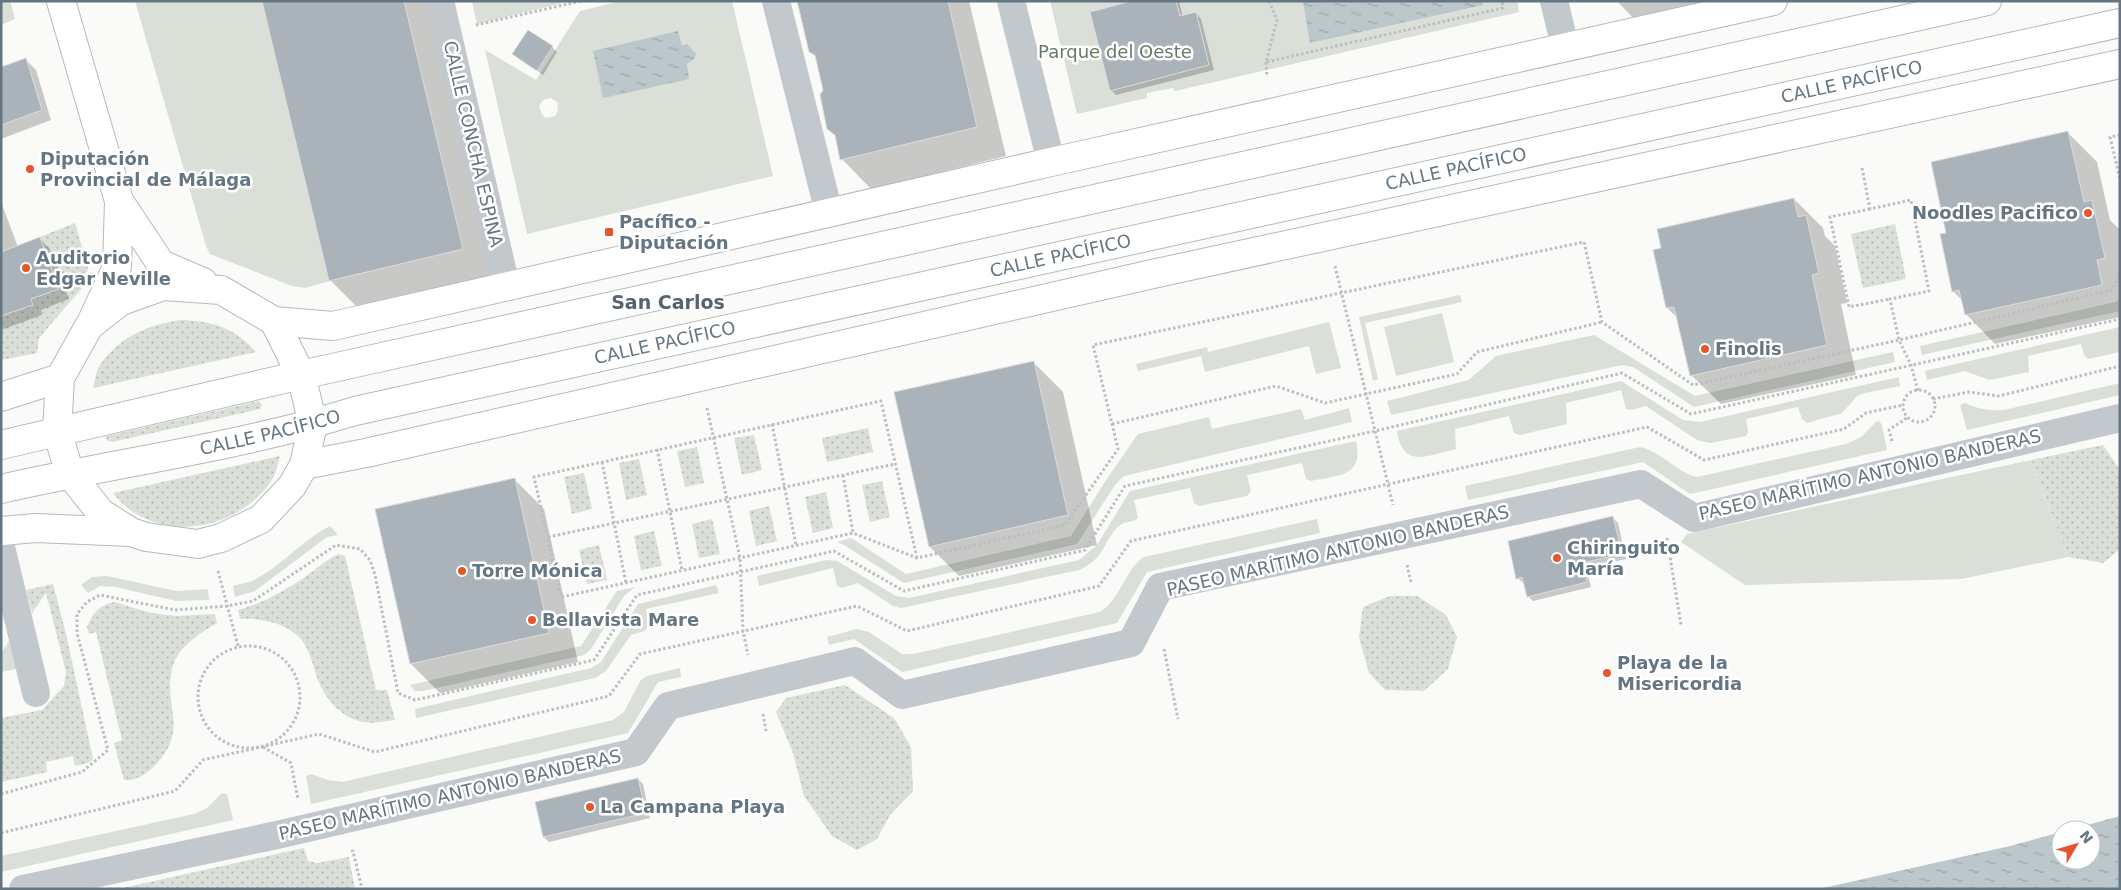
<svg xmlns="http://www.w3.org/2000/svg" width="2121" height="890" viewBox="0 0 2121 890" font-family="'DejaVu Sans',sans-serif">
<defs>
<pattern id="grass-dots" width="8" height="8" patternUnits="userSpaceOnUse" patternTransform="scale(1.25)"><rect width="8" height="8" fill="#dadfd7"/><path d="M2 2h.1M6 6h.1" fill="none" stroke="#b4b9b4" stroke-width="1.8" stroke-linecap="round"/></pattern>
<pattern id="water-ripples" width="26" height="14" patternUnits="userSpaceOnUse" patternTransform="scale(1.25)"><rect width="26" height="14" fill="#bbc7cb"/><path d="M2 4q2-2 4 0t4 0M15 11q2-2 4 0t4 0" fill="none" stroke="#9ca6aa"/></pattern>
</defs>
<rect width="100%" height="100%" fill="#fafaf8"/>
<g fill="url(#grass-dots)">
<polygon points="75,223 88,268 82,288 39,338 37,353 1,360 1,316 32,305 31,299 59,289 40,237"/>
<polygon points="1895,224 1906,279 1863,288 1851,234"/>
<path d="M181,320C212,321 234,327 256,352L93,388C95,381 96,371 100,365C121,336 147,325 181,320Z"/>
<polygon points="259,401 262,405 260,409 112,442 106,440 107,436"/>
<polygon points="868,428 873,452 827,462 822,438"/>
<polygon points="754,435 762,470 742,475 734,438"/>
<polygon points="2103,445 2120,470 2120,549 2103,563 2068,557 2031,460"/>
<polygon points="697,447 704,483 685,487 677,451"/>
<path d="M280,456C278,463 276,472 273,478C239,533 154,546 113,493Z"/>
<polygon points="639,459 647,495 626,500 619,463"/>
<polygon points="584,473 592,509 572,514 564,477"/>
<polygon points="882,481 890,517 870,522 862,485"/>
<polygon points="826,492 833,528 813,533 805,497"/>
<polygon points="769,506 777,541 756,546 749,511"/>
<polygon points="712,519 720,554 699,558 692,524"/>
<polygon points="654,531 662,566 641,570 634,536"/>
<polygon points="599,545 607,580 587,584 579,550"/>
<path d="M339,554L345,556L376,690H387L395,720C385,721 374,724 364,722C342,719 324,698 317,677C312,663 309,646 298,636C283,622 259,618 240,619L238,610C264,603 288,589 309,574C319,567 327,559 339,554Z"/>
<polygon points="53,584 66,634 93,759 88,763 75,766 73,756 46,762 47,772 1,782 1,718 42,710 64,686 66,672 46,593 32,613 26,590"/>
<polygon points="1390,596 1417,596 1446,615 1457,637 1448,669 1424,691 1385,690 1369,673 1359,637 1363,607"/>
<path d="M114,602L151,613L177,616L215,614L217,623C201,632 179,647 173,665C161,707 193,731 151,769C143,776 135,781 124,780L114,743L122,740L96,632L89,634L87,627C94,612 98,606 114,602Z"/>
<polygon points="845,685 894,718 911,747 913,791 890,815 877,839 857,850 832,836 804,796 793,753 776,712 786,698"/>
<polygon points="304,848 308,861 317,863 349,857 355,889 118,889"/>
</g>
<g fill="#dadfd7" fill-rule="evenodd">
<polygon points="1,1 10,1 15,19 1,25"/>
<polygon points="135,1 262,1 329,281 305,288 292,286 210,254 206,246"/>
<polygon points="477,1 571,1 477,24 472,2"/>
<path d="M621,1H732L773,176L527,234L485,50L536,80L580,11ZM551,98L557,102L558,111L555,116L546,118L542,115L539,106L543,100Z"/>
<polygon points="1050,1 1517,1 1519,12 1175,91 1173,88 1147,93 1147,98 1077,114"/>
<polygon points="1460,295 1462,302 1365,323 1378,379 1373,381 1359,317"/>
<polygon points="2120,298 2120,311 1922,355 1920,346 2107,304 2118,301"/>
<polygon points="1442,313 1454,362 1396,376 1384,327"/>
<polygon points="1329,322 1341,368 1316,374 1309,346 1205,372 1201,356 1138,371 1136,364 1207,347 1208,352"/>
<polygon points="2120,327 2120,352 2088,359 2084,355 2081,344 2028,356 2029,372 1989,380 1965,371 1927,380 1925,371"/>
<polygon points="1594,335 1695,396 1893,352 1895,362 1694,407 1633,367 1622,365 1391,415 1387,401 1469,380 1496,356"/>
<path d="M1899,377L1900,386L1865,393L1857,396L1842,413L1807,423L1802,419L1798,407L1746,419L1748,432L1746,436L1710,443L1697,440L1646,406L1631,410L1626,409L1621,390L1566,403L1567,424L1520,435L1514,433L1509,416L1455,429L1456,449C1428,455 1403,470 1397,431L1621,381L1683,420L1700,422Z"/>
<path d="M2120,383V395L1967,430L1960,405L1965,403C1978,409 1989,411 2004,410Z"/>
<polygon points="1349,408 1352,422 1124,476 1115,485 1077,544 904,583 844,545 837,542 851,538 906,574 1071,536 1106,480 1138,434 1209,417 1212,429 1301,409 1305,420"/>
<path d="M1879,421L1882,425L1887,450L1690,494L1643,462L1468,500L1465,486L1640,447C1662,452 1676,472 1697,477L1846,444L1861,437L1876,422Z"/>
<path d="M1356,441C1364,477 1339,475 1311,481L1306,479L1302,463L1247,475L1251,491L1247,496L1199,506L1194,503L1190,488L1134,500L1138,518C1132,523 1125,521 1119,526C1102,542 1106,558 1079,570L901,608L893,606L858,583L842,588L837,586L833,568L759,586L757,576L827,560L837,561L896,596L909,598L1079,560L1097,545L1130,491Z"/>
<polygon points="2031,460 2068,557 1961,579 1745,585 1681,542 1687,534"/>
<path d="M1317,519L1320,533L1147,572L1117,623L902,672L854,639L829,645L827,637L857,629L869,632L902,654H913L1100,612C1122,598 1124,570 1144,557Z"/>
<path d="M330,526L338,535L327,537L255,591L235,597L233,586C239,584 247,583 252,581C281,567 302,540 330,526Z"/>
<polygon points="107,576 176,591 208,589 209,600 176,601 116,587 100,586 88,593 81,585 92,577"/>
<polygon points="716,585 719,593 646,609 648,626 645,631 631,635 606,671 595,678 416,718 415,709 591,668 601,662 638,604"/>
<polygon points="635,587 624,596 591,649 584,655 423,691 415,691 410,685 581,646 617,591"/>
<polygon points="9,641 17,669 1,672 1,653"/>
<polygon points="680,668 681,677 658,682 628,733 311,804 306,776 311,774 328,780 342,782 613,720 624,712 640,681 647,676"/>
<polygon points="222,793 227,794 233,820 1,872 1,856 194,814 207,808"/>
</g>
<g fill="url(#water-ripples)">
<polygon points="1303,1 1482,1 1483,5 1310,43"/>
<polygon points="678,31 682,46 687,44 696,54 694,59 687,64 689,79 603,98 593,51"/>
<polygon points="2120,816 2120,889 1819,889 2010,846 2061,832 2061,860 2091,860 2091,830 2069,830"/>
</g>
<g fill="#0003">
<polygon points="263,1 426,1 492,278 359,309 330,280"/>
<polygon points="802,1 969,1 1006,156 871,189 842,159 817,58 810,51"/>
<polygon points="1134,1 1179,1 1183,17 1196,13 1201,19 1214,70 1116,95 1111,90"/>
<polygon points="1617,1 1724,1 1637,22"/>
<polygon points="552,47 557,52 543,75 514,54"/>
<polygon points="26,60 36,70 51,120 1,139 1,68"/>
<polygon points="2068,133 2097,162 2110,220 2120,230 2120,317 1995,344 1966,314 1963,301 1953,291 1948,234"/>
<polygon points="1794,199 1823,228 1825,236 1835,246 1847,303 1841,304 1856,375 1721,404 1691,375 1678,318 1667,308"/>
<polygon points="1,202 18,247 40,239 50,249 69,299 41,310 42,315 1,330"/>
<polygon points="1033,362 1063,392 1097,545 959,576 930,547"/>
<polygon points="514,479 544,509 578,662 440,693 411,664"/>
<polygon points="1613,518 1618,523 1626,559 1586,568 1591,587 1533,601 1528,596 1525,583 1523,583 1518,578"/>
<polygon points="638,779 643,784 650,818 549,842 544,837"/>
</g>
<g fill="#aab3b9" stroke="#dcdcda">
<polygon points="262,1 404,1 463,249 329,281"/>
<polygon points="797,1 948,1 977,127 840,160 835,135 827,129 820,95 823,90 815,55 809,52"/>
<polygon points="1132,1 1176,1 1180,16 1196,12 1209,65 1110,91 1090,12"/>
<polygon points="528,30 553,46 537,71 512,54"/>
<polygon points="26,58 42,110 1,125 1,67"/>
<polygon points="2068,131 2084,202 2092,200 2105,258 2097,260 2102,285 1965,315 1959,290 1952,292 1940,234 1946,233 1931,162"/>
<polygon points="1794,198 1798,217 1806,215 1819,273 1812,275 1827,345 1690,376 1674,307 1666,308 1653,250 1661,248 1657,229"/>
<polygon points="40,237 59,289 31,299 33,305 1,316 1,252"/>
<polygon points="1034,361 1068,515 929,547 894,392"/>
<polygon points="515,478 549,633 410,664 375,509"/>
<polygon points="1613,516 1622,554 1582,563 1587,582 1527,597 1522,577 1516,579 1508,541"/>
<polygon points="638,778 646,813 543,837 535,802"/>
</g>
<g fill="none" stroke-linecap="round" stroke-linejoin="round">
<g stroke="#b5babe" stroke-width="30">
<g id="major">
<polyline points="61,1 119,201 117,267 92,321"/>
<polyline points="119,201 161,264 203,282"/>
<polyline points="274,321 301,375 313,424 304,465 292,486 261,519 221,538 198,544 146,537 131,532 101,513 70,474 57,431 60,378 89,326 121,301 163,286 221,290 274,321 333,326 1051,162 1773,1"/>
<polyline points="1,397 60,378"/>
<polyline points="1,445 301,375 1987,1"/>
<polyline points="304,465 366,453 1157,273 2120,64"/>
<path id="s1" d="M1,489C119,462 240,447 355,411L2120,23"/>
<polyline points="1,531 36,528 130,532"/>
</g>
</g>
<g stroke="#bbbfc2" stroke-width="3" stroke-dasharray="2.5 2.5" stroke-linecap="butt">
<polyline points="1269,1 1277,20 1266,62 1503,8 1502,1"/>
<polyline points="476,25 581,1"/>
<polyline points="1266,62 1267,77"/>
<polyline points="2120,135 2110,137 2120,179"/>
<polyline points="1862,168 1870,209 1911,200 1929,291 1890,299 1899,340 1911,365 1918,391"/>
<polyline points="1870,209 1830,217 1849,307 1890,299"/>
<polyline points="1335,266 1393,505"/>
<circle cx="1919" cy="406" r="16"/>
<polyline points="1933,399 1969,392 1999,396 2120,366"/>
<polyline points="707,408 740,558 743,631 748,655"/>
<polyline points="772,424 796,545"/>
<polyline points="1112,424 1276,386 1325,403 1457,374 1477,352 1602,322"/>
<polyline points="1892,441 1889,430 1908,417"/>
<polyline points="657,449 682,570"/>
<polyline points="602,462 626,583"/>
<polyline points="843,475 853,533"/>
<polyline points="548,537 895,464"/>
<polyline points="1667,538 1681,625"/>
<polyline points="917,558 881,401 534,477 561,597 853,533 917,558 1065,525 1118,449 1093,345 1584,242 1602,322 1693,385 1899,340 2112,290 2120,273"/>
<polyline points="1407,565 1411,582"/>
<polyline points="218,571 238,646"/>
<circle cx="249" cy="697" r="51"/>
<polyline points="1164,649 1178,719"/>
<polyline points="763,714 766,731"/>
<polyline points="263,747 291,763 298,799"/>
<polyline points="1,794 82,772 108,750 77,633 77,614 87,602 100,595 175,610 227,606 253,601 336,545 360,549 370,560 375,575 398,693 415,700 594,660 637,595 834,551 904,591 1085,550 1125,486 1375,431 1622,373 1691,414 2120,319"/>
<polyline points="1,833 175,791 203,760 319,734 375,752 609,696 640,654 857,606 907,631 1099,586 1131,541 1647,427 1704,460 1844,429 1866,413 1903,405"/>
<polyline points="351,851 353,851 362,889"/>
</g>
<g stroke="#c3c8cc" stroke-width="28">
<polyline points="440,1 506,286"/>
<polyline points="776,1 829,213"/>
<polyline points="1011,1 1051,162"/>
<polyline points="1554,1 1565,46"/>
<polyline points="1,547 36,693"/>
<polyline points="23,889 277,835 636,752 668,706 855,661 902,695 1131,643 1160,587 1641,484 1694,518 2120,418"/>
</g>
<use href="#major" stroke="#fff" stroke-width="28"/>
</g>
<g fill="#e4572e" stroke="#fff" stroke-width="2">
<circle cx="30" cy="169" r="5"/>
<circle cx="2088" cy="213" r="5"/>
<rect x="604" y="227" width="10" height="10" rx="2.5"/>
<circle cx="26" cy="268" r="5"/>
<circle cx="1705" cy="349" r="5"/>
<circle cx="1557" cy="558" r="5"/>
<circle cx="462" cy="571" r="5"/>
<circle cx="532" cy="620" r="5"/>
<circle cx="1607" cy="673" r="5"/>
<circle cx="590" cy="807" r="5"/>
</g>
<g text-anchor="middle" stroke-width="5" stroke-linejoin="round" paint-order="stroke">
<g font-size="18" fill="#687a64" stroke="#fff">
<text x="1115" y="58">Parque del Oeste</text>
</g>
<g font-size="18" fill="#657683" stroke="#fff">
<text dy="6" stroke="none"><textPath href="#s1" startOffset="1895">CALLE PACÍFICO</textPath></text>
<text transform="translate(473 144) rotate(77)" y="6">CALLE CONCHA ESPINA</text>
<text dy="6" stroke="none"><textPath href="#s1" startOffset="1490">CALLE PACÍFICO</textPath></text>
<text dy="6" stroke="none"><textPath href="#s1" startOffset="1085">CALLE PACÍFICO</textPath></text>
<text dy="6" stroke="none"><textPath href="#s1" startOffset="680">CALLE PACÍFICO</textPath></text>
<text dy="6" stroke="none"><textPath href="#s1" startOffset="275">CALLE PACÍFICO</textPath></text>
<text transform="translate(1870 475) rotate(-13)" y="6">PASEO MARÍTIMO ANTONIO BANDERAS</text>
<text transform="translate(1338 551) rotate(-13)" y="6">PASEO MARÍTIMO ANTONIO BANDERAS</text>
<text transform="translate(450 795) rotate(-13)" y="6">PASEO MARÍTIMO ANTONIO BANDERAS</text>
</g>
<g font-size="18" font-weight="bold" fill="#657683" stroke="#fff" text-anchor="start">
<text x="40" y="165">Diputación<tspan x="40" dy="21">Provincial de Málaga</tspan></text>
<text x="2078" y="219" text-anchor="end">Noodles Pacifico</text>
<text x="619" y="228">Pacífico -<tspan x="619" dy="21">Diputación</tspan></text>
<text x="36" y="264">Auditorio<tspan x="36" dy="21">Edgar Neville</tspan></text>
<text x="1715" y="355">Finolis</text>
<text x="1567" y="554">Chiringuito<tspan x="1567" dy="21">María</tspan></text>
<text x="472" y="577">Torre Mónica</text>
<text x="542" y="626">Bellavista Mare</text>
<text x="1617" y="669">Playa de la<tspan x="1617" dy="21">Misericordia</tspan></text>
<text x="600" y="813">La Campana Playa</text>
</g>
<g font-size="19" font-weight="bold" fill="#57646e" stroke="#fff">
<text x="668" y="309">San Carlos</text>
</g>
</g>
<rect width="2121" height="890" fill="none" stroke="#657683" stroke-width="5"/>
<g transform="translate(2076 845) rotate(52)"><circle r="24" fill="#ffffff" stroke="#c1c8cd"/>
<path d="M0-4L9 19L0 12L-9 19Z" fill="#e4572e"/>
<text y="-8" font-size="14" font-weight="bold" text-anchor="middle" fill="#657683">N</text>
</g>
</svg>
